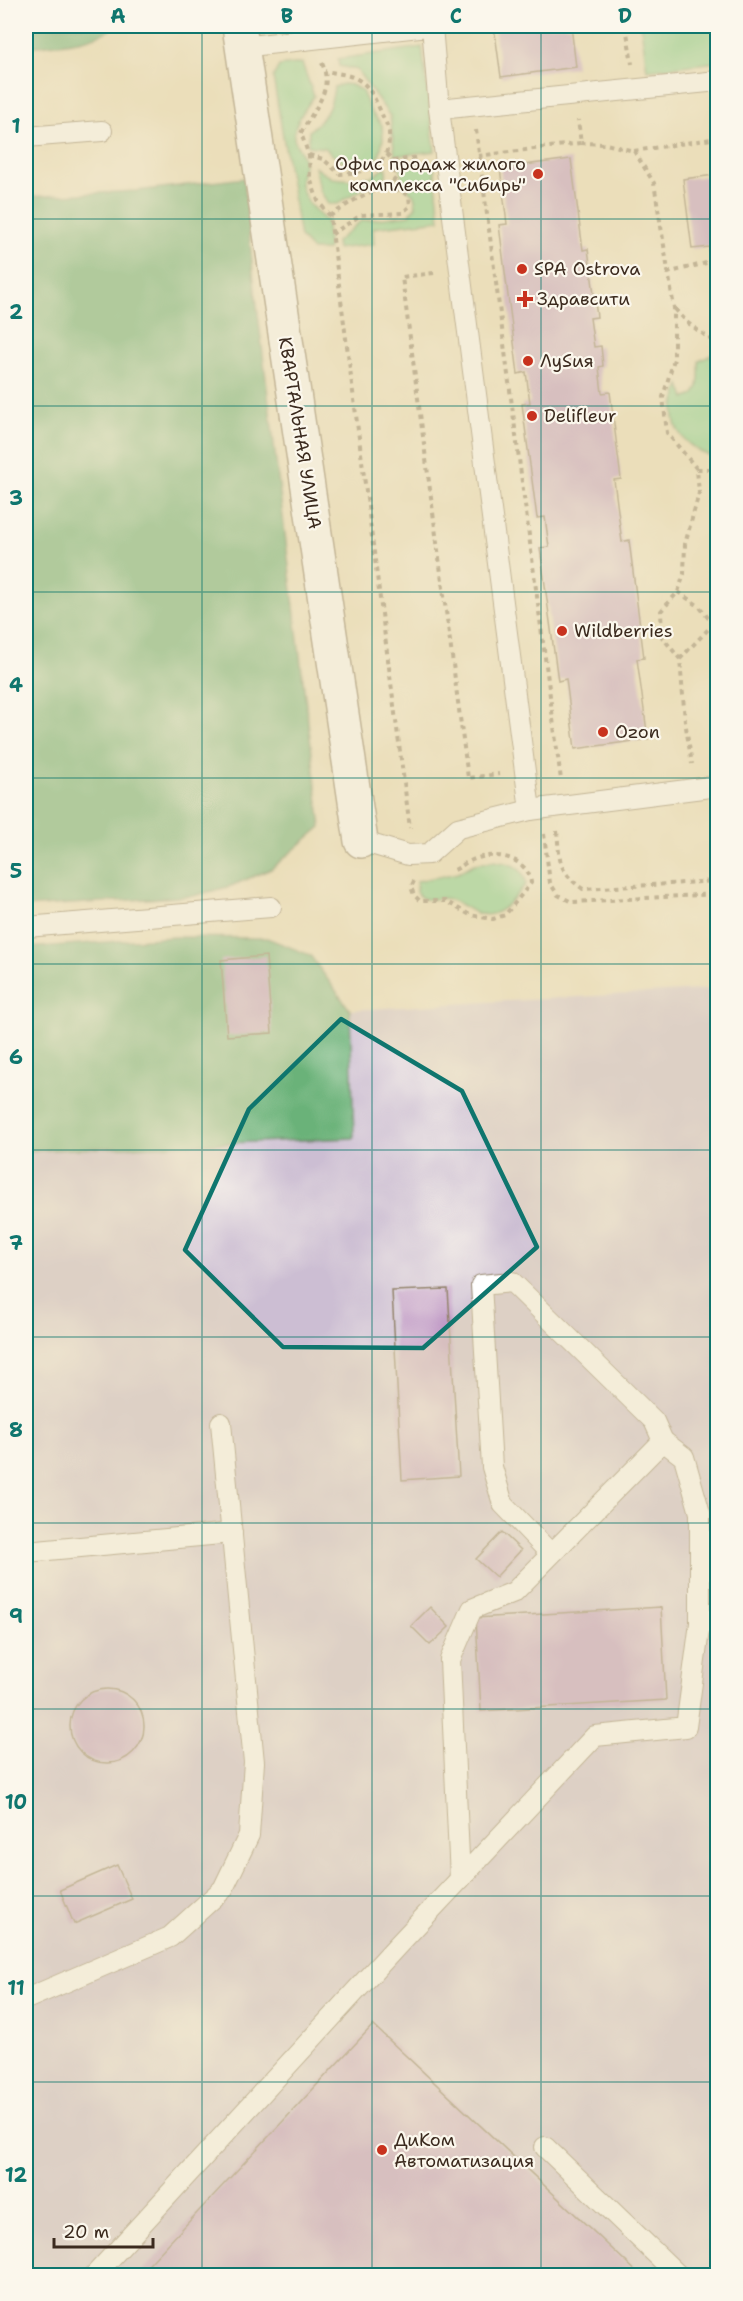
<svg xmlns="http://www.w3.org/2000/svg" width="743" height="2301" viewBox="0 0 743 2301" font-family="'Shantell Sans',sans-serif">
<rect width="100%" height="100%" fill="#fbf7ec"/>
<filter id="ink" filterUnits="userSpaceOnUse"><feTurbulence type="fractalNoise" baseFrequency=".0167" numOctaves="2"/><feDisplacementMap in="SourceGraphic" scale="12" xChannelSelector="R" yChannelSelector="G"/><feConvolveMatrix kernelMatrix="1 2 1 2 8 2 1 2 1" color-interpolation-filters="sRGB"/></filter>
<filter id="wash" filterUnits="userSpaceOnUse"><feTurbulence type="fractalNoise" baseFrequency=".008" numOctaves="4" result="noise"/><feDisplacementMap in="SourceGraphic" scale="24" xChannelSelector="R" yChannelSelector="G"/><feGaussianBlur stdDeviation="1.35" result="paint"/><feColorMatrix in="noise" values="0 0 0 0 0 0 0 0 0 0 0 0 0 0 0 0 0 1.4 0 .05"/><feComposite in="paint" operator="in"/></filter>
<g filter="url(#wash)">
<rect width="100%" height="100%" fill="#ebdeba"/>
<polygon fill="#ccbed3" points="717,989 717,2275 26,2275 26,1151 353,1138 350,1010"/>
<g fill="#84d08e" stroke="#607d56" stroke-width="1.5">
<polygon points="641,26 717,26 717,62 647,70"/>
<polygon points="422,47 435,151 395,156 390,116 357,70 339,66 338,59"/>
<path d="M302,63L314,96C307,107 295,121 294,134C293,143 299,147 302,155C306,164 303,169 301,178C299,195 315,212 327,221L328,250H312L300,237L273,77L279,66Z"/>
<path d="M343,84L352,85L362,91L371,112L382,125L383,139L379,157C356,168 343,167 325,148L308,146L309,131C326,116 331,110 334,87Z"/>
<polygon points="434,163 440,220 373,228 374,244 337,249 336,242 361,221 409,215 416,206 414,195 403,185 400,167"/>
<path d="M315,167L332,178L354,180L374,176L383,168H387L386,176C370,188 353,192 338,204H328L320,190Z"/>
<path d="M713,354L718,357L717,458C698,453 677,440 674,418C672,407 677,396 680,385L685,398C702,397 699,374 699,361Z"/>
<path d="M493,861C509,863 523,865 526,884C512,900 498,923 474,912C466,908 458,902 449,899C436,895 425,906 416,892L417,881L458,873L474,864Z"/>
</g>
<g fill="#6bb279" stroke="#536e4c" stroke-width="1.5">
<path d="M26,26H116C90,44 56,44 26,47Z"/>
<polygon points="244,178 253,273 321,827 271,869 231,886 193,896 26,907 26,197 136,191"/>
<polygon points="174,937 267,938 310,955 350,1010 354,1138 26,1151 26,948"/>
</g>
<g id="blocks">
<g fill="#bf99c6">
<polygon points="494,26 571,26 576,67 501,77"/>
<polygon points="571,159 583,250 588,249 597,317 590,318 594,347 601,346 603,366 599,367 602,393 610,392 621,479 614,480 622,542 629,540 644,658 637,659 648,739 575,749 566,679 558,681 540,548 549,547 545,517 537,518 522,404 530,403 526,372 518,374 499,225 507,224 500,168"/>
<polygon points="714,167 718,167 718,254 710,255 709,247 692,249 683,179 715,175"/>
<polygon points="266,956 272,1033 227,1036 221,960"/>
<polygon points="448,1289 459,1476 402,1480 392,1291"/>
<polygon points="502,1532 521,1550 496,1577 476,1559"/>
<polygon points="430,1607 449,1627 430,1645 411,1626"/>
<polygon points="661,1607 666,1700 481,1711 476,1618"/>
<circle cx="107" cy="1726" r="37"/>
<polygon points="117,1865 132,1899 74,1924 60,1890"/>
<polygon points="373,2025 641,2276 138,2276"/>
</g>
</g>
</g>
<g filter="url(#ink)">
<use href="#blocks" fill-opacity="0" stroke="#93846c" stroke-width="1.5"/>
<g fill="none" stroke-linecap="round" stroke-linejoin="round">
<g stroke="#93846c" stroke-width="22">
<g id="service">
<polyline points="432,26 439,109 718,81"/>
<polyline points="242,47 428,26"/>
<polyline points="439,109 530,810"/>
<polyline points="26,137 102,131"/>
<polyline points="361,841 408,855 429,854 458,828 530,810 718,786"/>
<polyline points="26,927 271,907"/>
<polyline points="26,1552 232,1533"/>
<polyline points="460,1879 450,1660 472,1609 514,1592 663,1441 654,1421 512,1282 481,1285 492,1467 503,1504 551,1554"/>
<polyline points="26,1999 170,1937 223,1889 249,1835 254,1762 221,1423"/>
<polyline points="545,2147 679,2276"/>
<polyline points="94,2276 397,1946 595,1736 686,1727 700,1623 700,1513 684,1457 663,1441"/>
</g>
</g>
<g stroke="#93846c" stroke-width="36">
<polyline id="minor" points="239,26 361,841"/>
</g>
<g stroke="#93846c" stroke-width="4" stroke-dasharray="4.5 4.5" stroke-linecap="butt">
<polyline points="626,26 632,64"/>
<path d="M322,63C334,91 314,108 301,133L309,156L310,178L318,201L330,216L410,828"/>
<polyline points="476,130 561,780"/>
<polyline points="581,143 606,144 634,151 718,138"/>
<polyline points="634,151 654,183 674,308 674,359 663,397 667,433 697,469 699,493 685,544 684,574 678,592 661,611 662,637 680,659 685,721 692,764"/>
<polyline points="387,154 393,161 396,178 387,189"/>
<path d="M309,155L323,159L340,174C367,172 391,166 389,133C389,127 383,118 381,112C375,99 370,86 357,79C347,74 336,73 325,71"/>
<polyline points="478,156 581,143 578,120"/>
<polyline points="393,161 419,157"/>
<path d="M330,216C353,201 382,177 409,196L410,206L402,213L361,215L332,234"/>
<polyline points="434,273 402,277 468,778 499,774"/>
<polyline points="667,273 718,260"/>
<polyline points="675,309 688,323 718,345"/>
<polyline points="697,469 718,469"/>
<polyline points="678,592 699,606 712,623 718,622"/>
<polyline points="680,659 718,619"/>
<path d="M557,831C560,860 557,871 583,889L718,881"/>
<polyline points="544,834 550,883 558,895 572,902 718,894"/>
<path d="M414,881L411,887L414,895L420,901H445L470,915L493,919L505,915L531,883C528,856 492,850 470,861C464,863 460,868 454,870"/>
</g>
<use href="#service" stroke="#fff" stroke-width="20"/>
<use href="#minor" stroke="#fff" stroke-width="33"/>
</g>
</g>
<path d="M0 0H743V2301H0ZM341,1019L462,1091L537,1247L423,1348L283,1347L185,1250L249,1109Z" fill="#ebdeba" fill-opacity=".55" fill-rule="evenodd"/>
<path fill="none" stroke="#0f766e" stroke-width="4.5" stroke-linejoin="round" d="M341,1019L462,1091L537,1247L423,1348L283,1347L185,1250L249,1109Z"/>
<path fill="none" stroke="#0f766e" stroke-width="1.5" stroke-opacity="0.55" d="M202,26V2276M372,26V2276M541,26V2276M26,219H718M26,406H718M26,592H718M26,778H718M26,964H718M26,1150H718M26,1337H718M26,1523H718M26,1709H718M26,1896H718M26,2082H718"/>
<g fill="#c8321e" stroke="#fbf7ec" stroke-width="2">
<circle cx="538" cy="174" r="6"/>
<circle cx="522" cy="269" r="6"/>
<path d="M522 290h6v6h6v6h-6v6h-6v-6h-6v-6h6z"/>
<circle cx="528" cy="361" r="6"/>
<circle cx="532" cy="416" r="6"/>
<circle cx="562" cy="631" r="6"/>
<circle cx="603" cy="732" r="6"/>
<circle cx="382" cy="2150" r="6"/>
</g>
<g text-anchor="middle" stroke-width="4.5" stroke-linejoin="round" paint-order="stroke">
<g font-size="18" fill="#3b2a1e" stroke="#fbf7ec" text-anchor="start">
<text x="526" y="170" text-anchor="end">Офис продаж жилого<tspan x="526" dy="21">комплекса "Сибирь"</tspan></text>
<text x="534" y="275">SPA Ostrova</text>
<text x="537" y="305">Здравсити</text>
<text x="540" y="367">ЛуSия</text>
<text x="544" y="422">Delifleur</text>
<text x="574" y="637">Wildberries</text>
<text x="615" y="738">Ozon</text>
<text x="394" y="2146">ДиКом<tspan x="394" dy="21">Автоматизация</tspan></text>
</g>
<g font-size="18" fill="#3b2a1e" stroke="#fbf7ec">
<text transform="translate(300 433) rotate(81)" y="6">КВАРТАЛЬНАЯ УЛИЦА</text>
</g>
</g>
<rect width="743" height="2301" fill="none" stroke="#fbf7ec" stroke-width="66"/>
<path d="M54 2238v9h99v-9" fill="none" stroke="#3b2a1e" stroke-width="3"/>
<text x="63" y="2238" font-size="18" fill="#3b2a1e" stroke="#fbf7ec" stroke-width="4.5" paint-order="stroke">20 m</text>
<rect x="33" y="33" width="677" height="2235" fill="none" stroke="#0f766e" stroke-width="2"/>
<g font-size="20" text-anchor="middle" font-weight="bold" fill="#0f766e">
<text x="118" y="23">A</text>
<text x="287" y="23">B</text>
<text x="456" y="23">C</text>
<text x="625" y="23">D</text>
<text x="16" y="133">1</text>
<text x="16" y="319">2</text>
<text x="16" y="505">3</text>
<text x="16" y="692">4</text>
<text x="16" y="878">5</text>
<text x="16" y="1064">6</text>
<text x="16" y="1250">7</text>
<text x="16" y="1437">8</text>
<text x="16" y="1623">9</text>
<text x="16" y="1809">10</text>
<text x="16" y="1995">11</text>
<text x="16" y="2182">12</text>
</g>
</svg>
